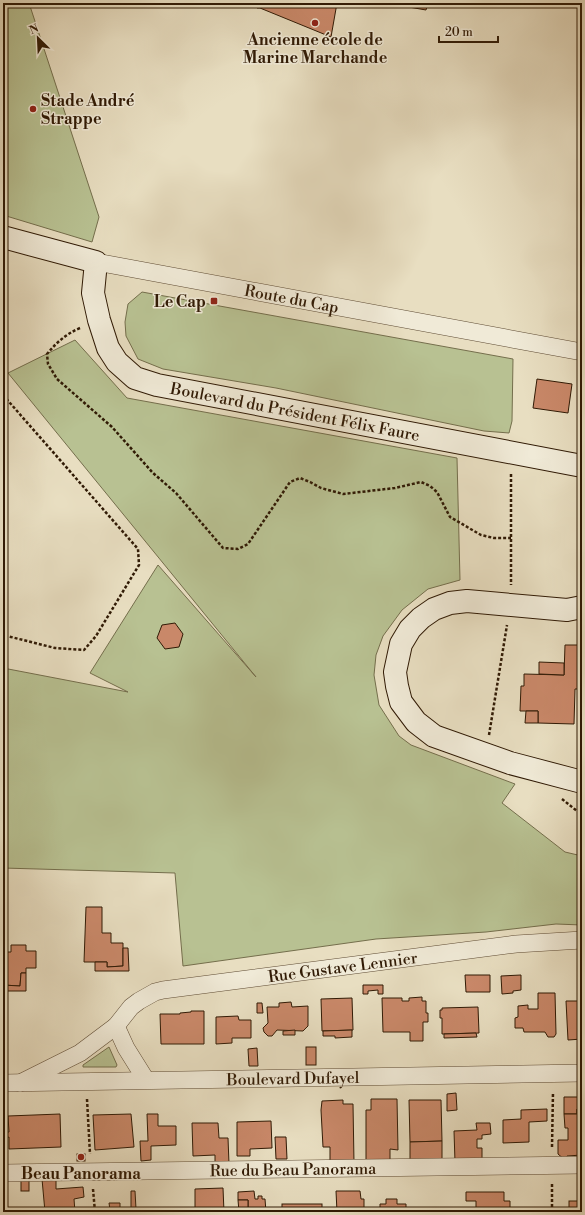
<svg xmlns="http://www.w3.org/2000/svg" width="585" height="1215" viewBox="0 0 585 1215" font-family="'Libre Bodoni',serif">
<rect width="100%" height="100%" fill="#e8dec1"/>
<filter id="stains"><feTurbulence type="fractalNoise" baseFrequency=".005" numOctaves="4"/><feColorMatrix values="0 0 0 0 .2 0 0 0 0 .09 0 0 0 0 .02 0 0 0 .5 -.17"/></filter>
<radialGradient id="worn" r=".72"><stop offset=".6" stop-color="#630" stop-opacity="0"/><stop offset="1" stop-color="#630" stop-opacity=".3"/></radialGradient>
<g fill="#b8c192" stroke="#746e4c">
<polygon points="3,3 29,3 99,217 92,242 3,215"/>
<polygon points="142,292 513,359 512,421 509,433 484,431 276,388 163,369 138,359 126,336 125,322 128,304"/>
<polygon points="75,340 127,398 457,458 460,580 428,589 402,610 383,636 376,655 374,675 379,705 399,736 411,745 515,784 502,803 565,852 582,856 582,925 556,924 486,932 376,939 183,966 175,873 3,868 3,668 128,692 90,673 158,565 256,677 8,373"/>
<polygon points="109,1047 117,1065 116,1067 83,1067 83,1065"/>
</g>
<g fill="#c98869" stroke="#301a05">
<polygon points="258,3 337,3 331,37 260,8 257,8"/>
<polygon points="386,3 428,3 426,10"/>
<polygon points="537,379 572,384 568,413 533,408"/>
<polygon points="175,623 183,634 179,647 165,649 157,638 162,625"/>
<polygon points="565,645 582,645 582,689 575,689 574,724 538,723 538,711 520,711 521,686 524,686 524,674 564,675"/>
<polygon points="539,662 564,663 564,675 539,674"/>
<polygon points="526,711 538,711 538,723 525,723"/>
<polygon points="86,907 102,907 102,933 111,933 111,943 123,943 123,966 107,967 107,962 84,962"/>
<polygon points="11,945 26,945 26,951 36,951 36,968 26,968 26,973 21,973 20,986 3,985 3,956 6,956 6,952 11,952"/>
<polygon points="123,948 128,948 129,971 95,971 95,962 107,962 107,967 123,966"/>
<polygon points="21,973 26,973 26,991 3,991 3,985 20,986"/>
<polygon points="465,975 490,975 490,992 466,992"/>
<polygon points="521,975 521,990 513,991 513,993 502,994 501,976"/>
<polygon points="363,985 383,985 383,994 378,994 378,990 368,991 368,994 363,994"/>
<polygon points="538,993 555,993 556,1034 554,1037 548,1037 545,1032 524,1032 523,1028 515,1028 515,1018 518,1017 518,1006 528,1005 528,1009 538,1009"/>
<polygon points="422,997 422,1001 426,1001 426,1013 428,1013 428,1022 423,1022 423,1041 410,1041 410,1032 383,1032 382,998 402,998 402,1001 409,1001 409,998"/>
<polygon points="352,998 353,1030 322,1031 321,999"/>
<polygon points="566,1001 582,1001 582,1039 568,1040"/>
<polygon points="291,1002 292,1007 308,1006 308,1026 303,1031 277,1030 272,1036 268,1036 264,1032 263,1028 268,1023 267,1007 279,1007 279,1003"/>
<polygon points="257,1003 262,1003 263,1013 257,1013"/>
<polygon points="478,1007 479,1033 442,1034 442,1018 440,1018 440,1010 442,1010 442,1008"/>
<polygon points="191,1011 204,1011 204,1044 161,1044 160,1014 180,1014 180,1013 191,1012"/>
<polygon points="238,1016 239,1020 251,1020 251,1038 232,1038 232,1043 216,1044 216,1017"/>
<polygon points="295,1030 295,1035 283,1035 283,1031"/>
<polygon points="352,1030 352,1037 335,1038 335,1036 323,1036 323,1031"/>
<polygon points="476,1033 477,1037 444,1038 444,1034"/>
<rect x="306" y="1047" width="10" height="18"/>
<polygon points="257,1048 258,1066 249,1066 248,1049"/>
<polygon points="456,1093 457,1110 447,1111 447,1094"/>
<polygon points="564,1097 582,1097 582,1109 577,1109 577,1114 564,1114"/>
<polygon points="371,1099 397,1099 398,1150 390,1149 390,1162 366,1163 366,1110 371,1110"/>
<polygon points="343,1100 343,1104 353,1104 354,1163 330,1163 330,1147 323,1147 321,1110 322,1101"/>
<polygon points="409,1100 441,1100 442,1141 410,1142"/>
<polygon points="547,1109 547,1121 529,1122 529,1142 503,1143 503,1120 521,1119 521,1110"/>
<polygon points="577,1109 582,1109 582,1155 567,1156 567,1160 565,1160 558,1154 558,1140 568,1140 568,1128 565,1128 564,1114 577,1114"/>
<polygon points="60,1114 61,1147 9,1149 9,1137 6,1138 6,1132 9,1132 8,1116"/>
<polygon points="131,1114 134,1147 95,1150 93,1115"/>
<polygon points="147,1114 158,1114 158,1126 176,1126 176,1145 151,1146 151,1160 141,1161 140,1141 148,1141"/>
<polygon points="271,1121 272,1148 250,1149 250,1156 237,1156 237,1122"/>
<polygon points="192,1123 218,1123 219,1138 228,1138 229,1164 215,1165 215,1155 193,1156"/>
<polygon points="476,1123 490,1123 491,1134 482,1135 482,1139 477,1139 477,1148 482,1148 482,1161 455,1162 454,1131 477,1130"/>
<polygon points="275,1137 286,1137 287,1159 276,1159"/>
<polygon points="442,1141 442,1162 410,1162 410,1142"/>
<rect x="77" y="1154" width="8" height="7"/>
<rect x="21" y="1179" width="8" height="12"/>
<polygon points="42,1179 56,1179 56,1189 83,1187 84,1197 74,1199 75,1212 45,1212"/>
<polygon points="223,1188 224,1212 195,1212 195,1189"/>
<polygon points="131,1191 135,1191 136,1209 131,1209"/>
<polygon points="254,1191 255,1199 258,1199 258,1196 262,1196 262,1199 265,1199 266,1212 243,1212 243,1208 248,1208 248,1200 238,1200 238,1192"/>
<polygon points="336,1191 360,1191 361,1199 364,1199 364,1212 337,1212"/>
<polygon points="466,1192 504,1192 504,1201 510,1201 510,1212 476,1212 476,1201 466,1201"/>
<polygon points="386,1199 397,1199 397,1204 406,1204 406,1212 380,1212 380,1204 386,1204"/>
<polygon points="238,1200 248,1200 248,1208 243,1208 243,1212 239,1212"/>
<rect x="569" y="1201" width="13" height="11"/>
<polygon points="109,1203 120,1203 120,1209 110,1210"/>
<rect x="282" y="1204" width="40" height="8"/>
<polygon points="136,1209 146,1209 146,1212 110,1212 110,1210"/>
<rect x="146" y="1209" width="30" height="3"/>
<rect x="430" y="1209" width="25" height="3"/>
</g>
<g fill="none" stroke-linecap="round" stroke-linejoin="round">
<g stroke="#5e4b34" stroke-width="18">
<g id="street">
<path id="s1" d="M96,262L582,352"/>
<polyline points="116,1026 126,1048 146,1080"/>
<path id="s2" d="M3,1083L582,1073"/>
<path id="s3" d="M20,1083L80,1053L116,1026L131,1007L139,1001L155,992L163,990L516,944L582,940"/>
<path id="s4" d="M3,1173L582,1165"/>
</g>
</g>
<g stroke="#301a05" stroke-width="24">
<g id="secondary">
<path id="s5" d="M3,237L96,262L93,293L99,320L108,348L117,362L135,378L157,385L582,466"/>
<polyline points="582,607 567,610 467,601 450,603 434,609 421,618 410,629 401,644 395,672 397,686 401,702 416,722 434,736 510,763 582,782"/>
</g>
</g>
<g stroke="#301a05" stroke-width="2.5" stroke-dasharray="3 2" stroke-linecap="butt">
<path d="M80,328C66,334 57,342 47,354L48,364L57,379L112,427L153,473L176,493L223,548L238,549L248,544L290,482L300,478L310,482L321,488L343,494L395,488L421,482L430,486L437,492L450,517L481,535L494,538H511"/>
<polyline points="3,395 138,549 139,565 96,636 84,650 55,648 3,635"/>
<polyline points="511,474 511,585"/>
<polyline points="489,735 507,625"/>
<polyline points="562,799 582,815"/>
<polyline points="87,1099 90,1154"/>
<polyline points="552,1147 553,1092"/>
<polyline points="552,1184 552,1212"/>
<polyline points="93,1189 95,1212"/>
</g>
<use href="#street" stroke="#f0ead7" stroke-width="17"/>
<use href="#secondary" stroke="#f0ead7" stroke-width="22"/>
</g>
<g fill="#8f2418" stroke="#f0ead7" stroke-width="1.5">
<circle cx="315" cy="23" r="4"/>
<circle cx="33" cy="109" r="4"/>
<rect x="210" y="297" width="8" height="8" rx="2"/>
<circle cx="81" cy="1157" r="4"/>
</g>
<g text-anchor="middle" stroke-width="3" stroke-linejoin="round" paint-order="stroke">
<g font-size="16" font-weight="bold" fill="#301a05" stroke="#f0ead7">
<text x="315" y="45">Ancienne école de<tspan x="315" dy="18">Marine Marchande</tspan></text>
<text x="41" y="106" text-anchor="start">Stade André<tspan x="41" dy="18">Strappe</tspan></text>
<text x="206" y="307" text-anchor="end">Le Cap</text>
<text x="81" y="1179">Beau Panorama</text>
</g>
<g font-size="16" fill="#301a05" stroke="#f0ead7">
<text dy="6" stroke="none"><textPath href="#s1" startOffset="199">Route du Cap</textPath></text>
<text dy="6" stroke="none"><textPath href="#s5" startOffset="389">Boulevard du Président Félix Faure</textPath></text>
<text dy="6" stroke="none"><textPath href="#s3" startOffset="354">Rue Gustave Lennier</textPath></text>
<text dy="6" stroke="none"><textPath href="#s2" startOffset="290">Boulevard Dufayel</textPath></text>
<text dy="6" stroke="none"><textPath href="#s4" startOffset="290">Rue du Beau Panorama</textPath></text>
</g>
</g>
<rect width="585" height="1215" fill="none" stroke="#e8dec1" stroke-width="16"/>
<rect x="4" y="4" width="577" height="1207" fill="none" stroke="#301a05" stroke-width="2"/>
<rect x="8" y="8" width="569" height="1199" fill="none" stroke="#301a05"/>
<g transform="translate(38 38) rotate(336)" stroke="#f0ead7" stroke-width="3" paint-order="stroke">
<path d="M0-3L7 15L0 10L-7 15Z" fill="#301a05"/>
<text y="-6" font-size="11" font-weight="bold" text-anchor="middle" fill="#301a05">N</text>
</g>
<path d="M439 36v6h59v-6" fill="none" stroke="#301a05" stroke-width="2"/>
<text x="445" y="36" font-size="12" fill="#301a05" stroke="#f0ead7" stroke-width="3" paint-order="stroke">20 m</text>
<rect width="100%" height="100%" filter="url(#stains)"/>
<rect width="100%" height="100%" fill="url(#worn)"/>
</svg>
